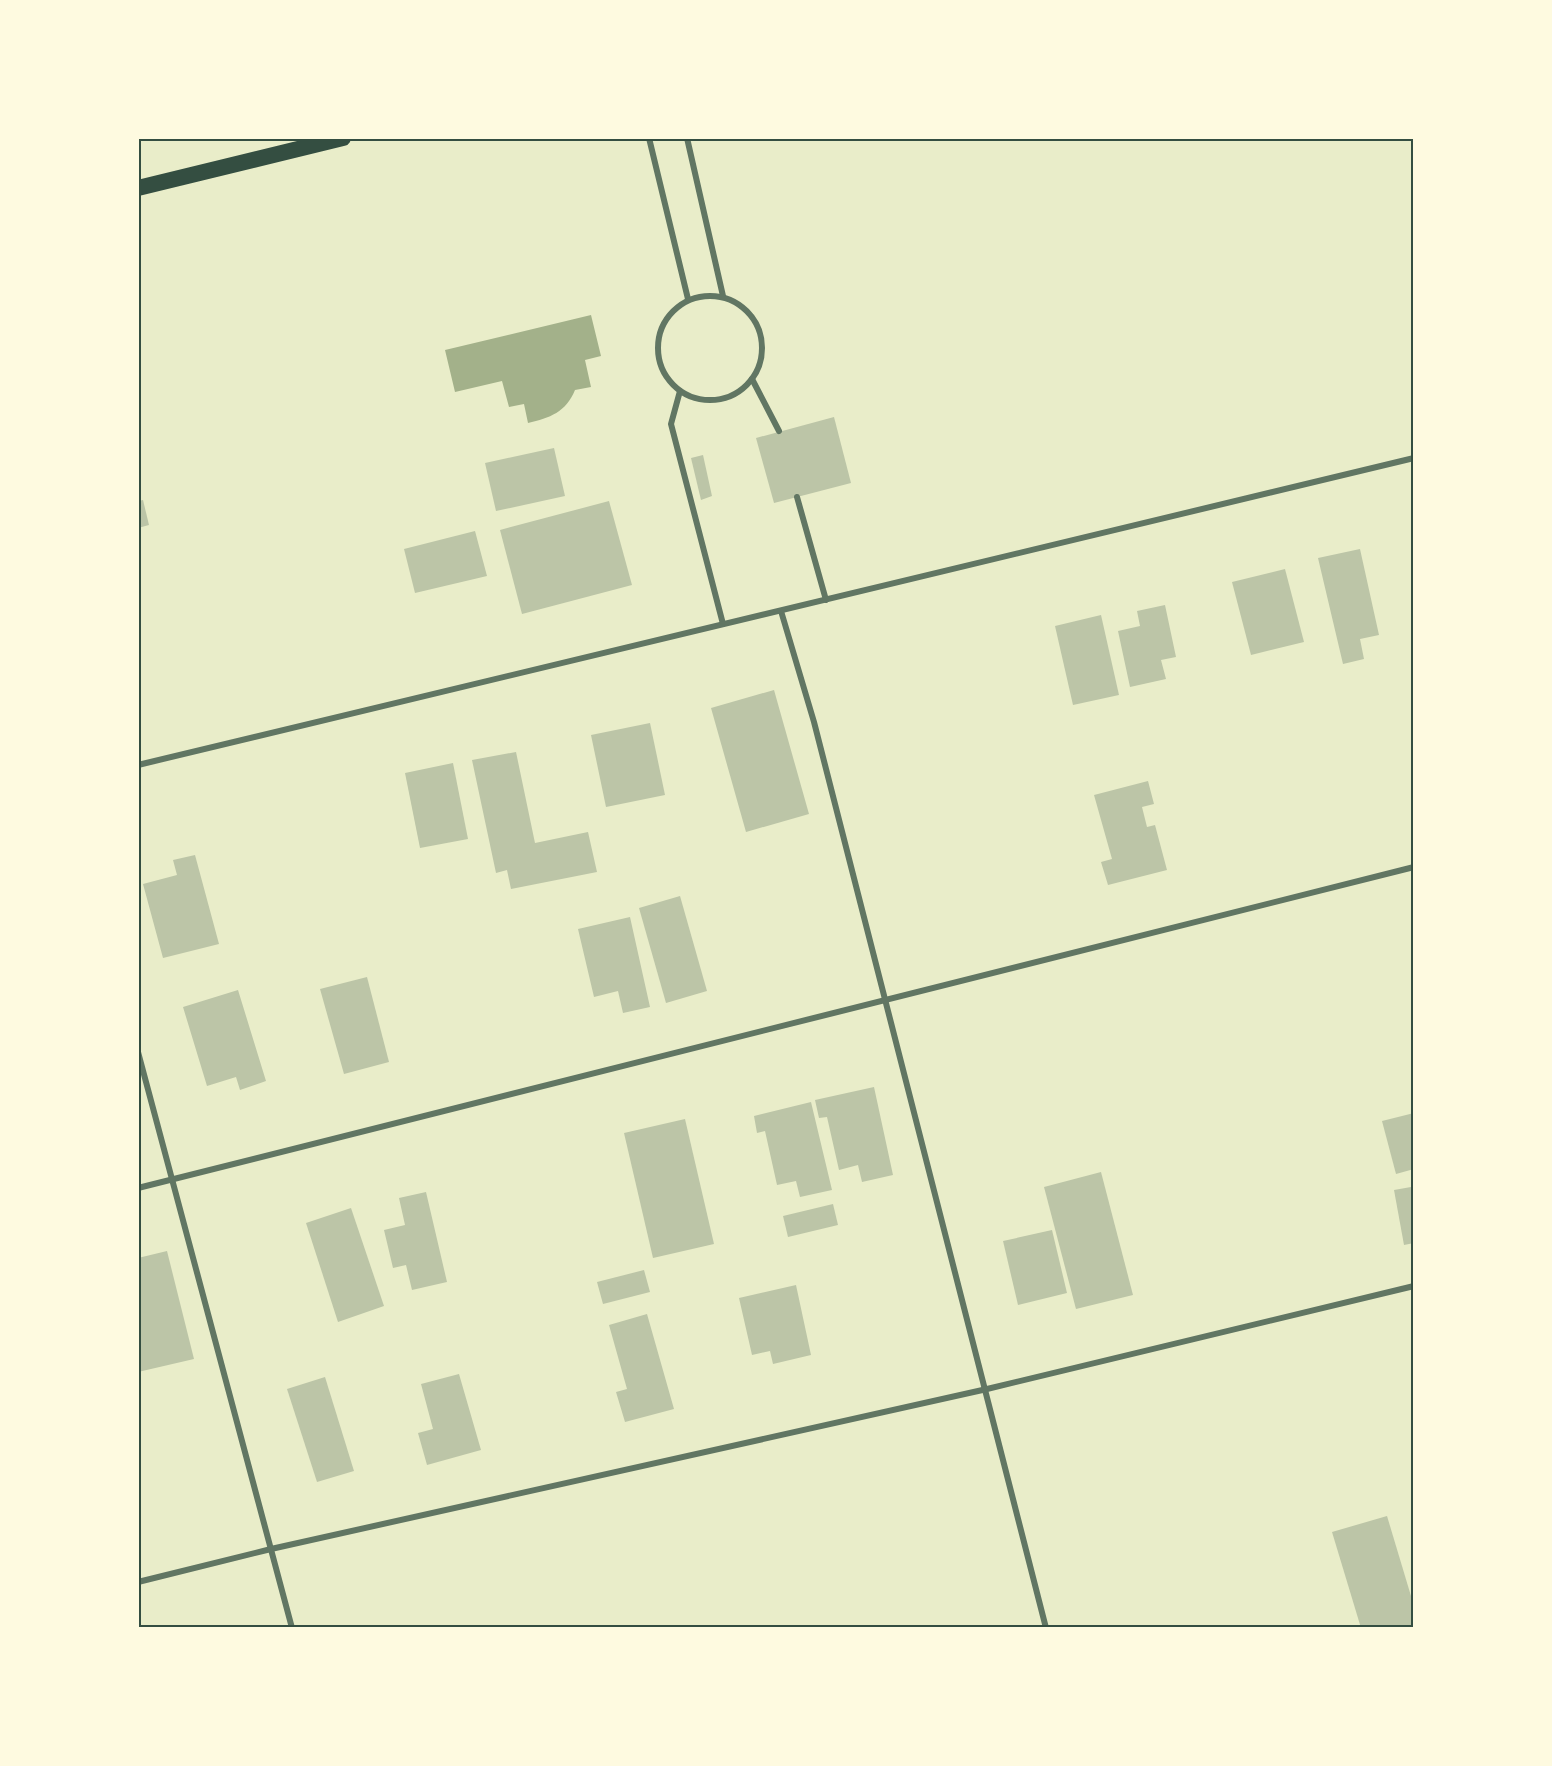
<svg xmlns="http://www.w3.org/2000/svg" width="1552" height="1766" viewBox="0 0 1552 1766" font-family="'Sofia Sans Condensed',sans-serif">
<rect width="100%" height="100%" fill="#e9edc9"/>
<path fill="#a3b18a" d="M591,315L601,356L585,360L591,387L575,390C566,412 550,418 528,423L524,404L509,407L502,381L455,392L445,350Z"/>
<g fill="#bcc5a7">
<polygon points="834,417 851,483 774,503 756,438"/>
<polygon points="554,448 565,496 496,511 485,463"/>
<polygon points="703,455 712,496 701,500 691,458"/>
<polygon points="143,500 149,525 138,528 138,501"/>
<polygon points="609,501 632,585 522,614 500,530"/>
<polygon points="475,531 487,576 415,593 404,549"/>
<polygon points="1360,549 1379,635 1360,639 1364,659 1343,664 1318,558"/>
<polygon points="1285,569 1304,642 1251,655 1232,582"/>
<polygon points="1165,605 1176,657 1161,660 1166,679 1130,687 1118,631 1140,626 1137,611"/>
<polygon points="1101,615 1119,695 1073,705 1055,626"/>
<polygon points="774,690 809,814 746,832 711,708"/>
<polygon points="650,723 665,795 606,807 591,735"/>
<polygon points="516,752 535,843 588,832 597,872 511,889 507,870 496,873 472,760"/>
<polygon points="453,763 468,839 420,848 405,773"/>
<polygon points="1148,781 1154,804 1142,807 1147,827 1155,825 1167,870 1108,885 1101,862 1112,859 1094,795"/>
<polygon points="195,855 219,944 163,958 143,884 177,875 173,860"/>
<polygon points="680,896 707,991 666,1003 639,908"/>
<polygon points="630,917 650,1007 623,1013 618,991 594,997 578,929"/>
<polygon points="367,977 389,1062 344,1074 320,989"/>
<polygon points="238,990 266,1081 240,1090 236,1077 207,1086 183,1007"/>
<polygon points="874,1087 893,1175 862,1182 858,1165 839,1170 827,1117 819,1118 815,1100"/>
<polygon points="811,1102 832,1190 800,1197 796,1181 777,1185 765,1131 757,1133 754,1116"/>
<polygon points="1414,1113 1414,1169 1396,1174 1382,1121"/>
<polygon points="685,1119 714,1244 653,1258 624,1133"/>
<polygon points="1101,1172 1133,1295 1076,1309 1044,1187"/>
<polygon points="1411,1187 1414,1199 1414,1243 1404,1245 1394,1190"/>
<polygon points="426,1192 447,1282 412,1290 406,1265 393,1268 384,1230 405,1225 399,1198"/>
<polygon points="833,1204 838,1225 788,1237 783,1216"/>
<polygon points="351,1208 384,1306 338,1322 306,1223"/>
<polygon points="1052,1230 1067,1293 1018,1305 1003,1241"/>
<polygon points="167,1251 194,1359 138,1372 138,1258"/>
<polygon points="644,1270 650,1292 603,1304 597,1282"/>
<polygon points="796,1285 811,1355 773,1364 770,1351 752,1355 739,1298"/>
<polygon points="647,1314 674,1409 625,1422 616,1392 627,1389 609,1325"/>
<polygon points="459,1374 481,1450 427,1465 418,1433 433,1429 421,1384"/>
<polygon points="325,1377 354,1471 317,1482 287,1389"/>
<polygon points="1387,1516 1414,1606 1414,1628 1361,1628 1332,1532"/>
</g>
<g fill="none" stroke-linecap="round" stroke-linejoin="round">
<g stroke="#617663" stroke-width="6">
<polyline points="649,138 688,299"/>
<polyline points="687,138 723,296"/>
<circle cx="710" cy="348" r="52"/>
<polyline points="752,379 779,431"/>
<polyline points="680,391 671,424 723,624"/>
<polyline points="797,497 826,600"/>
<polyline points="781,611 814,722 1046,1628"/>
<polyline points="138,765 1414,458"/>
<polyline points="138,1052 292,1628"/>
<polyline points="138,1188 1414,867"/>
<polyline points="138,1582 271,1549 987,1389 1414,1286"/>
</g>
<polyline stroke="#344e41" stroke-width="16" points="138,188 343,138"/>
</g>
<rect width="1552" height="1766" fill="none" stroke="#fefae0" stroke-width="279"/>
<rect x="140" y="140" width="1272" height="1486" fill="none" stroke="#344e41" stroke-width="2"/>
</svg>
